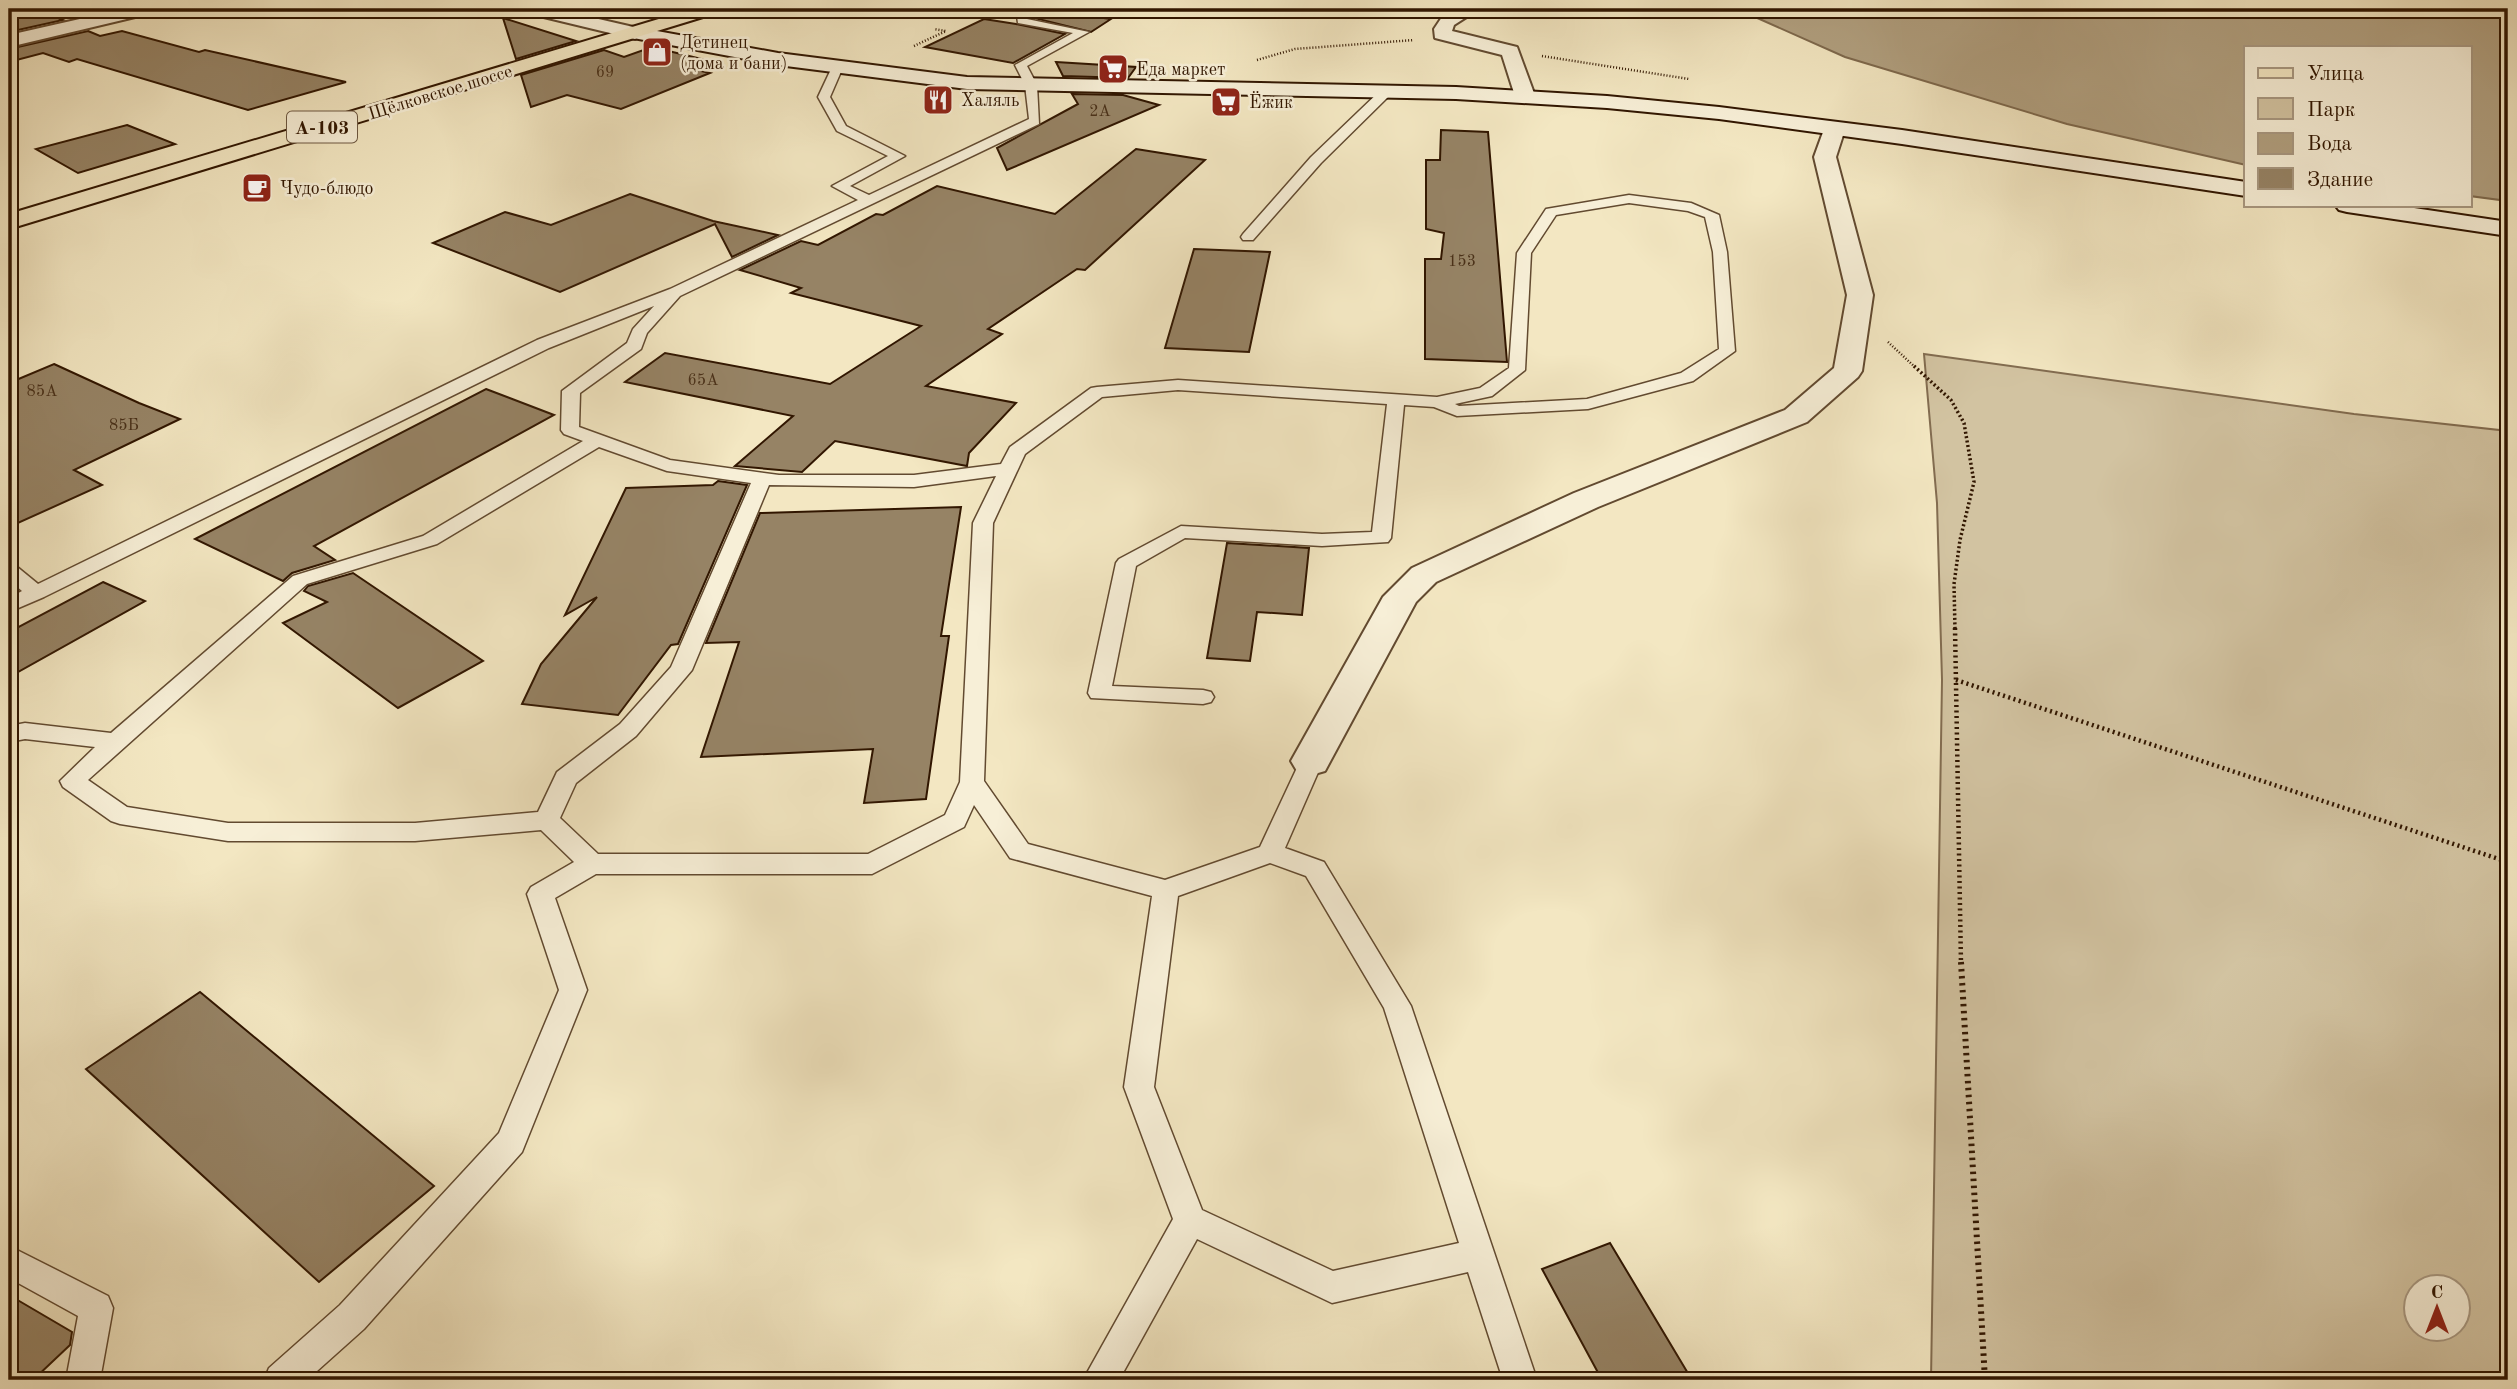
<svg xmlns="http://www.w3.org/2000/svg" width="2517" height="1389" viewBox="0 0 2517 1389" font-family="'Old Standard TT',serif">
<rect width="100%" height="100%" fill="#f3e7c2"/>
<filter id="stains"><feTurbulence type="fractalNoise" baseFrequency=".00286" numOctaves="4"/><feColorMatrix values="0 0 0 0 .2 0 0 0 0 .09 0 0 0 0 .02 0 0 0 .5 -.17"/></filter>
<radialGradient id="worn" r=".72"><stop offset=".6" stop-color="#630" stop-opacity="0"/><stop offset="1" stop-color="#630" stop-opacity=".3"/></radialGradient>
<path fill="#d2c3a1" stroke="#826c50" stroke-width="2" fill-rule="evenodd" d="M1924,354L2354,414L2508,431V1380H1931L1942,680L1937,503ZM2416,1288H2458V1330H2416Z"/>
<polygon fill="#b1a080" stroke="#7e694d" stroke-width="2" points="1737,9 2508,9 2508,201 2470,196 2470,47 2246,47 2246,165 2067,124 1845,57"/>
<g fill="#968365" stroke="#311600" stroke-width="2">
<polygon points="9,9 36,9 63,20 9,32"/>
<polygon points="1052,11 1111,19 1091,32 1038,19"/>
<polygon points="503,18 576,41 516,59"/>
<polygon points="984,19 1016,24 1065,34 1013,63 925,47"/>
<polygon points="88,31 100,36 122,31 199,52 205,50 346,82 248,110 77,59 69,62 43,53 9,62 9,49"/>
<polygon points="652,47 710,61 692,69 710,73 621,109 567,95 531,107 521,75 604,50 624,57"/>
<polygon points="1056,62 1136,67 1128,78 1063,76"/>
<polygon points="1072,94 1123,95 1159,105 1007,170 997,148 1078,104"/>
<polygon points="127,125 175,144 78,173 36,149"/>
<polygon points="1441,130 1488,132 1507,362 1425,359 1425,259 1441,259 1444,233 1426,229 1426,160 1440,160"/>
<polygon points="1136,149 1205,160 1085,270 1077,269 988,329 1002,334 926,386 1016,403 969,453 967,466 835,441 802,472 735,466 793,416 625,382 665,353 830,384 921,326 791,293 801,288 740,270 801,241 818,245 876,214 883,215 937,186 1055,214"/>
<polygon points="630,194 713,221 778,235 732,257 715,224 560,292 433,243 505,212 551,225"/>
<polygon points="1194,249 1270,252 1249,352 1165,348"/>
<polygon points="54,364 139,403 180,419 74,470 102,485 9,527 9,383"/>
<polygon points="486,389 554,415 314,546 335,560 292,573 283,581 195,539"/>
<polygon points="718,481 747,485 678,644 671,645 618,715 522,704 541,664 597,597 565,615 626,488 713,485"/>
<polygon points="961,507 941,636 949,636 926,799 864,803 873,749 701,757 739,642 706,643 760,513"/>
<polygon points="1227,543 1309,548 1302,615 1257,612 1250,661 1207,658"/>
<polygon points="353,573 483,661 398,708 283,623 327,602 304,591 308,586"/>
<polygon points="103,582 145,601 9,677 9,632"/>
<polygon points="200,992 434,1186 319,1282 86,1069"/>
<polygon points="1610,1243 1692,1380 1602,1380 1542,1269"/>
<polygon points="9,1295 72,1332 70,1345 33,1380 9,1380"/>
</g>
<g fill="none" stroke-linecap="round" stroke-linejoin="round">
<g stroke="#624a30" stroke-width="3">
<g id="service">
<path d="M1016,9H1026L1027,19L1089,32L1027,66L1037,85L1039,124L680,296L647,333L641,349L580,393L579,427L670,460L779,475H914L1001,464L1010,447L1091,388L1097,387L1178,380L1437,397L1480,388L1509,368L1517,253L1546,209L1629,195L1691,203L1719,215L1727,252L1735,351L1693,381L1588,409L1457,416L1434,407L1404,405L1391,538L1388,542L1322,546L1185,538L1136,566L1112,686L1203,690L1211,692L1214,697L1211,702L1203,704L1091,698L1088,693L1116,563L1119,559L1181,526L1322,534L1372,532L1387,404L1178,390L1102,397L1025,454L993,523L984,781L1028,844L1165,880L1260,847L1303,755L1311,753L1319,755L1323,761L1285,848L1324,862L1411,1006L1537,1380H1503L1468,1272L1332,1303L1197,1239L1119,1380H1083L1173,1219L1124,1087L1152,896L1010,858L974,805L964,827L872,874H596L555,898L587,990L522,1152L364,1329L307,1380H264L269,1368L340,1305L499,1133L559,990L527,894L531,887L574,862L541,830L415,841H228L120,824L111,821L63,787L60,781L95,747L25,739L9,742V726L25,723L111,733L293,576L423,536L583,441L564,434L561,430L562,391L627,343L633,329L654,306L549,348L44,597L9,612V598L22,591L9,580V564L16,566L38,584L537,340L670,289L858,200L832,186L888,156L837,131L818,97L833,65L843,67L830,97L846,126L905,156L850,186L869,195L1029,119L1025,85L1015,65L1073,33L1018,23ZM1629,203L1688,211L1705,217L1713,252L1719,349L1681,373L1587,399L1459,406L1455,404L1492,396L1525,370L1531,253L1556,215ZM599,447L667,471L751,483L671,667L620,724L557,772L538,812L415,823H228L127,807L88,780L307,584L437,544ZM996,476L973,523L960,782L945,815L868,854H598L560,818L576,783L636,736L692,670L769,485L914,487ZM1270,863L1306,876L1384,1008L1459,1243L1333,1271L1202,1210L1154,1087L1178,896Z"/>
<polygon points="1386,88 1390,89 1390,95 1321,163 1253,240 1243,240 1241,237 1243,234 1311,157 1382,89"/>
<polygon points="9,1246 108,1296 113,1308 100,1380 66,1380 78,1316 9,1278"/>
</g>
</g>
<g stroke="#624a30" stroke-width="4">
<g id="minor">
<polygon points="124,9 155,9 152,13 9,47 9,35"/>
<polygon points="524,9 555,9 642,29 644,33 635,39 527,13"/>
<polygon points="1456,9 1479,9 1454,25 1452,31 1517,47 1535,96 1532,100 1518,100 1515,96 1502,55 1435,38 1434,29 1442,17"/>
<polygon points="1834,123 1842,124 1845,129 1836,157 1873,295 1862,371 1858,377 1807,422 1598,507 1436,582 1416,602 1325,771 1311,775 1297,771 1291,761 1383,597 1412,568 1574,493 1785,410 1834,368 1847,295 1814,157 1826,124"/>
</g>
</g>
<g stroke="#311600" stroke-width="4">
<g id="secondary">
<polygon points="635,27 778,53 967,77 1456,87 1607,96 1719,107 1902,130 2246,182 2246,196 1902,144 1719,119 1607,108 1456,99 967,89 778,65 628,37 626,33 628,29"/>
<polygon points="2335,205 2394,205 2508,222 2508,236 2347,212 2339,210"/>
</g>
</g>
<g stroke="#311600" stroke-width="4">
<polygon id="primary" points="692,9 719,9 716,13 9,229 9,214"/>
</g>
<g stroke="#311600" stroke-width="2.5" stroke-dasharray="1 2" stroke-linecap="butt">
<polyline points="843,9 843,14"/>
<polyline points="914,46 946,31 934,29"/>
<polyline points="1542,56 1689,79"/>
<polyline points="1257,60 1295,49 1414,40"/>
<polyline points="1888,342 1916,368"/>
</g>
<polyline stroke="#311600" stroke-width="3.5" stroke-dasharray="2 2.5" stroke-linecap="butt" points="1914,366 1951,400 1964,423 1974,482 1960,540 1954,584 1955,630"/>
<g stroke="#311600" stroke-width="4.5" stroke-dasharray="2 3.5" stroke-linecap="butt">
<polyline points="1955,628 1961,964"/>
<polyline points="1956,680 2508,862"/>
</g>
<polyline stroke="#311600" stroke-width="6" stroke-dasharray="2.5 4.5" stroke-linecap="butt" points="1961,962 1985,1380"/>
<use href="#service" fill="#f7efd7" fill-rule="evenodd"/>
<use href="#minor" fill="#f7efd7" fill-rule="evenodd"/>
<use href="#secondary" fill="#f7efd7" fill-rule="evenodd"/>
<use href="#primary" fill="#f3e7c2" fill-rule="evenodd"/>
</g>
<defs>
<g id="shop-square" transform="scale(1.575)"><rect x="-9" y="-9" width="18" height="18" rx="4" fill="#8f2418" stroke="#f7efd7"/><path d="M-5-2.5h2.3a2.7 3.5 0 0 1 5.4 0H5L5.5 6h-11ZM-1.5-2.5h3a1.5 2.3 0 0 0-3 0Z" fill="#fff"/></g>
<g id="supermarket-square" transform="scale(1.575)"><rect x="-9" y="-9" width="18" height="18" rx="4" fill="#8f2418" stroke="#f7efd7"/><path d="M-6-5.5h2.5l.6 2H6L4.5 2H-2.5L-4.4-4H-6ZM-1.5 3.2a1.3 1.3 0 1 0 .1 0ZM3 3.2a1.3 1.3 0 1 0 .1 0Z" fill="#fff"/></g>
<g id="restaurant-square" transform="scale(1.575)"><rect x="-9" y="-9" width="18" height="18" rx="4" fill="#8f2418" stroke="#f7efd7"/><path d="M-5-6h1v4h1v-4h1v4h1v-4h1v5L-1.5 .5V6h-2V.5L-5-1ZM5-6V6H3V1.5H1.5Q1.5-4 5-6Z" fill="#fff"/></g>
<g id="cafe-square" transform="scale(1.575)"><rect x="-9" y="-9" width="18" height="18" rx="4" fill="#8f2418" stroke="#f7efd7"/><path d="M-5.5-4.5H6V0H3Q3 3.5 0 3.5H-2.5Q-5.5 3.5-5.5 0ZM3-3.2v2h1.7v-2ZM-6 4.5H4V6H-6Z" fill="#fff"/></g>
</defs>
<g fill-rule="evenodd">
<use href="#shop-square" x="657" y="52"/>
<use href="#supermarket-square" x="1113" y="69"/>
<use href="#restaurant-square" x="938" y="100"/>
<use href="#supermarket-square" x="1226" y="102"/>
<use href="#cafe-square" x="257" y="188"/>
</g>
<g text-anchor="middle" stroke-width="5" stroke-linejoin="round" paint-order="stroke">
<g font-size="16" fill="#4a3119">
<text x="605" y="77">69</text>
<text x="1100" y="116">2А</text>
<text x="1462" y="266">153</text>
<text x="703" y="385">65А</text>
<text x="42" y="396">85А</text>
<text x="124" y="430">85Б</text>
</g>
<g font-size="18" fill="#311600" stroke="#f7efd7" text-anchor="start">
<text x="680" y="48">Детинец<tspan x="680" dy="21">(дома и бани)</tspan></text>
<text x="1136" y="75">Еда маркет</text>
<text x="961" y="106">Халяль</text>
<text x="1249" y="108">Ёжик</text>
<text x="280" y="194">Чудо-блюдо</text>
</g>
<g font-size="18" fill="#311600" stroke="#f7efd7">
<text transform="translate(440 92) rotate(-17)" y="6">Щёлковское шоссе</text>
</g>
<rect fill="#f7efd7" stroke="#6c5740" stroke-width="2" x="287" y="111.5" width="70" height="31" rx="5"/>
<g font-size="19" font-weight="bold" fill="#311600">
<text x="322" y="134">А-103</text>
</g>
</g>
<rect width="2517" height="1389" fill="none" stroke="#f3e7c2" stroke-width="35"/>
<rect x="10" y="10" width="2496" height="1368" fill="none" stroke="#311600" stroke-width="3.5"/>
<rect x="18" y="18" width="2482" height="1354" fill="none" stroke="#311600" stroke-width="2"/>
<rect x="2244" y="46" width="228" height="161" fill="#f7efd7" stroke="#a89881" stroke-width="2"/>
<rect x="2258" y="68" width="35" height="10" fill="#f3e7c2" stroke="#a89881" stroke-width="2"/>
<text x="2307" y="80" font-size="21" fill="#311600">Улица</text>
<rect x="2258" y="98" width="35" height="21" fill="#d2c3a1" stroke="#a89881" stroke-width="2"/>
<text x="2307" y="116" font-size="21" fill="#311600">Парк</text>
<rect x="2258" y="133" width="35" height="21" fill="#b1a080" stroke="#a89881" stroke-width="2"/>
<text x="2307" y="150" font-size="21" fill="#311600">Вода</text>
<rect x="2258" y="168" width="35" height="21" fill="#968365" stroke="#a89881" stroke-width="2"/>
<text x="2307" y="186" font-size="21" fill="#311600">Здание</text>
<g transform="translate(2437 1308)"><circle r="33" fill="#f7efd7" stroke="#a89881" stroke-width="2"/>
<path d="M0-5L12 26L0 18L-12 26Z" fill="#8f2418"/>
<text y="-10" font-size="19" font-weight="bold" text-anchor="middle" fill="#311600">С</text>
</g>
<rect width="100%" height="100%" filter="url(#stains)"/>
<rect width="100%" height="100%" fill="url(#worn)"/>
</svg>
